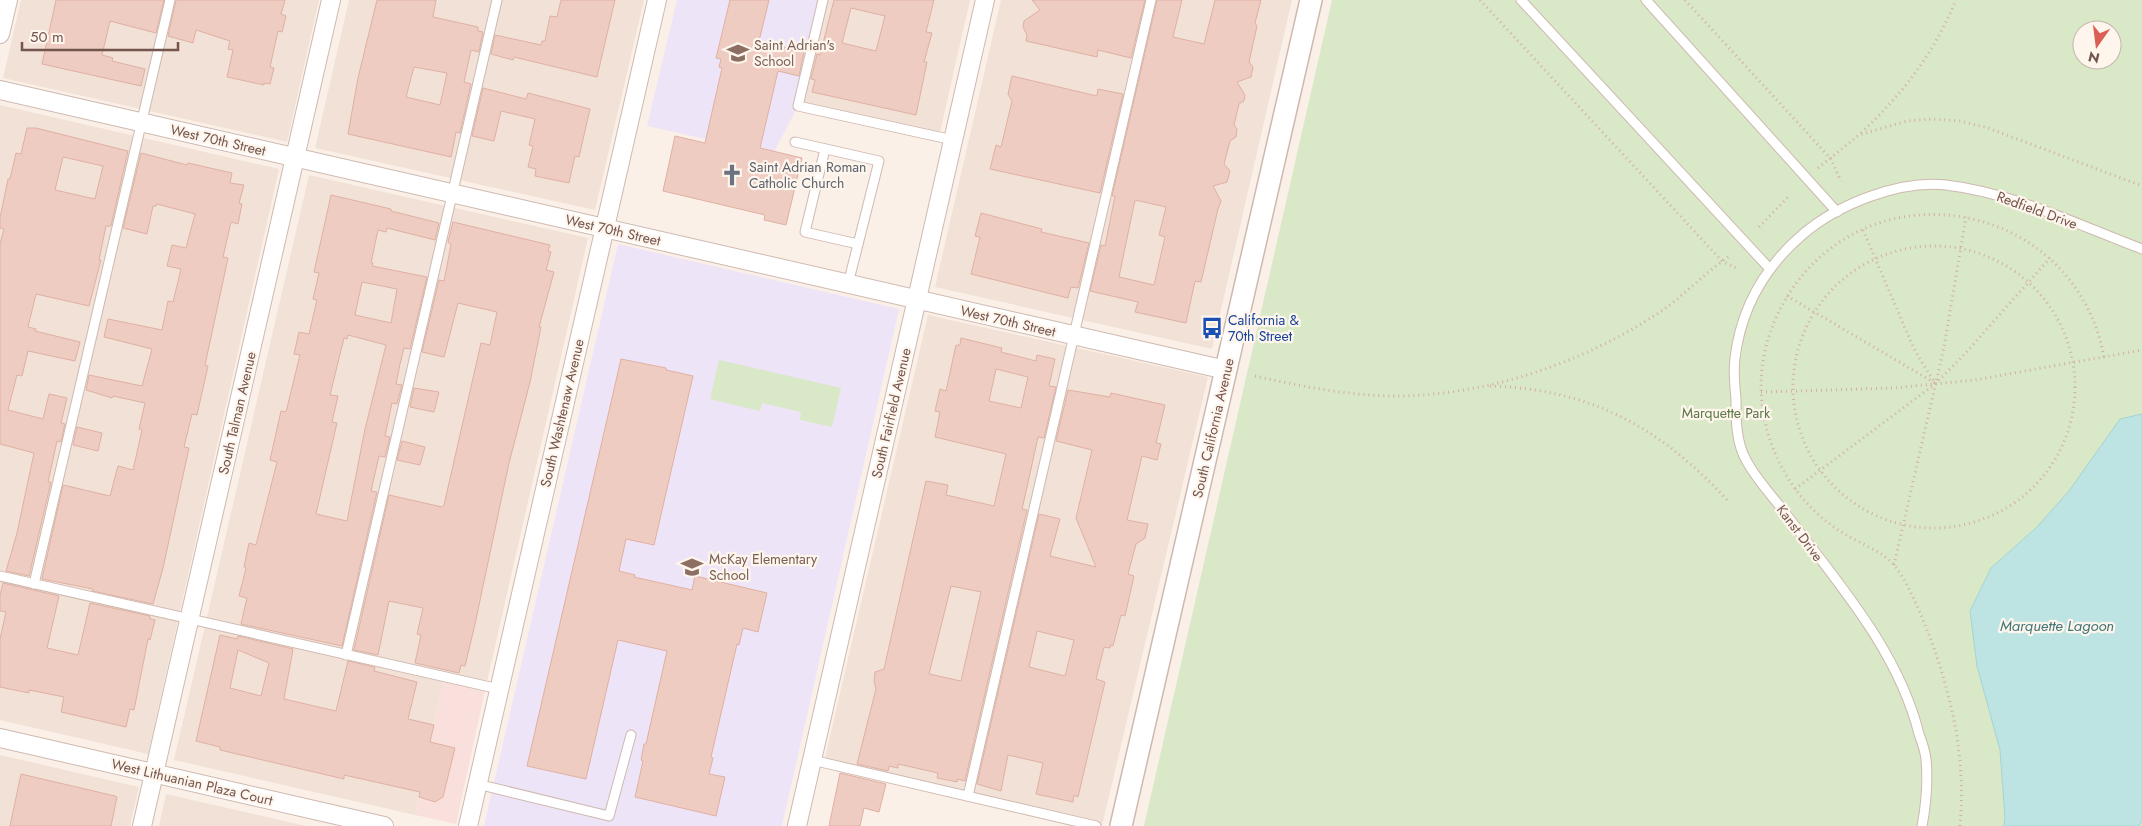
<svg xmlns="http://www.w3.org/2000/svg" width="2142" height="826" viewBox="0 0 2142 826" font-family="Jost,sans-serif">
<rect width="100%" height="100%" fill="#fbf0e7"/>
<g fill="#f2e1d6">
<polygon points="21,0 319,0 287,142 3,78"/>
<polygon points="349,0 644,0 595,210 315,148"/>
<polygon points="823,0 970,0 939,137 798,106"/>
<polygon points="1001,0 1292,0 1212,349 935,287"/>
<polygon points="0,105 279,169 148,754 0,720"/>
<polygon points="309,175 588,238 486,686 444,677 415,815 174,760"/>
<polygon points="928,315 1208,377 1102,826 1096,826 824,762"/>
<polygon points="0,755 139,787 130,826 0,826"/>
<polygon points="166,794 306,826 159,826"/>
</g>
<polygon fill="#fae0dc" points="444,677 486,686 456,824 415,815"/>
<g fill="#ede4f7">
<polygon points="677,0 823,0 798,106 773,154 647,126"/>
<polygon points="618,244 899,309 782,826 484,826"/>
</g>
<g fill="#d9e8c6" fill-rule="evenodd">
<path d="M1332,0H2142V826H1144ZM2082,30H2112V60H2082Z"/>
<polygon points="719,360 841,388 832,427 800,420 801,412 762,403 760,411 710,399"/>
</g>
<polygon fill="#bde3e3" stroke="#a4d4d4" points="2142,414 2142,820 2139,826 2004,826 2005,818 2000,750 1977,666 1970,611 1991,568 2037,527 2069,491 2120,419"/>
<g fill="#eeccc1" stroke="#e0b0a2" fill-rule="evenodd">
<polygon points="56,0 164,0 156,33 110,21 102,55 113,58 112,61 145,69 141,86 42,64"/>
<polygon points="176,0 285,0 281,14 286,16 282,32 278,31 270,67 274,68 270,84 264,83 264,85 227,77 233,50 228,49 230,41 196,30 193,43 168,36"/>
<path d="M377,0H436L433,17L478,27V31L483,32L479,52L471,50L464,82L471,84L460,133L456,132L451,157L348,134L358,78ZM414,67L447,73L440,105L406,97Z"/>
<polygon points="561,0 615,0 597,77 514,57 513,60 491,54 495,35 541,45 542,41 545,41 550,16 557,17"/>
<polygon points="730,0 769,0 759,41 804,52 799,76 778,71 760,148 802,158 786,225 764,220 765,215 663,191 675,136 705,143 722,68 719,67 721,59 716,58"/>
<path d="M834,0H934L926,32L932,33L924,62H927L916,115L812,92L815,80L811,79L817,54L820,55ZM851,8L885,16L876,51L842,43Z"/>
<polygon points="1032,0 1145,0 1131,58 1098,50 1097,57 1026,41 1027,35 1023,27 1024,21 1040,10"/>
<path d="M1157,0H1182L1173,37L1204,44L1215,0H1261L1255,23L1257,26L1249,62L1253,67L1251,77L1237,82L1245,95L1244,101L1239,104L1234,125L1237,129L1236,137L1230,141L1224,164L1230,171L1227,182L1213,186L1221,201L1218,209L1201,282L1195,281L1186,323L1135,312L1138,302L1090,291L1101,245L1105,246L1115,196H1112ZM1135,200L1166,207L1159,235L1165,237L1154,285L1119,277Z"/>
<polygon points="1012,76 1097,96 1098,89 1123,94 1100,193 990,169 996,145 1001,147 1012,101 1008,94"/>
<polygon points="483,88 526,99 528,93 590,109 579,157 575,156 569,183 535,176 536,169 528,167 533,146 529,145 535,119 501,111 494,141 472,136"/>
<path d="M27,128H36L128,151L111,226H106L99,260H101L89,306L36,294L28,327L36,329L35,331L80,342L75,361L28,351L22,376L17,375L8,410L43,419L49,394L67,398L61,423L65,424L61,442L57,441L48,482H51L29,576L6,571L17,533L34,453L0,444V244L4,229L0,228V218L8,179H10L16,153L21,154ZM63,157L103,166L95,199L55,190Z"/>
<polygon points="141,153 187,165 188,163 232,173 230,183 244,185 239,203 242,204 238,224 231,222 223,257 228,258 205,365 208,366 197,415 192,414 184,447 189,448 163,568 153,604 92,591 93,589 42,579 63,485 110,496 118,466 133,470 142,430 139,429 145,403 113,396 112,398 86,390 89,375 142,386 152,349 104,337 108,319 162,330 168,301 173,302 181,269 167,266 172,245 186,248 195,214 157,204 156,206 153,206 147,234 123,228"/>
<path d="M331,195L391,209V211L439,223L435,240L387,228L386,232L378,230L371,263H373L372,266L427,277L410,349L404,348L400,364L396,384L402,385L397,404L392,403L385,436L390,437L385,457L379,456L371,491L377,492L342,646L241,624L247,598L239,596L246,568L244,567L249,543L256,545L277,462L270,460L281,411L286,412L300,355L294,354L299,332L309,334L317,300L313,299L319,273L314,272ZM362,282L397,289L391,323L355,315ZM348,335L386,345L365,429L347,521L316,514L337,423L332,422L338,396L330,395L344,338L347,339Z"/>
<polygon points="981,213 1042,229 1041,232 1089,243 1078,288 1071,287 1068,298 971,274 980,237 975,236"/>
<polygon points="453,222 550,245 548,251 551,252 546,270 554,272 539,327 541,327 530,382 509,463 475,624 465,666 461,665 459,673 415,663 421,635 417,634 423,608 389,601 378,655 354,650 389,495 442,507 444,505 481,343 490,345 497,312 458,303 444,357 422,352 439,280 444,281 451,245 448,242"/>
<path d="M961,338L1002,348L1001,352L1036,361L1037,355L1055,359L1049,386L1056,387L1044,438L1038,437L1029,478L1022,509L1027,510L965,781L957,779V782L937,778L938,773L898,764V768L889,766L888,771L857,764L876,689L874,681L875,672L884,669L926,481L948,485L946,495L994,506L1006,454L935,437L940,412L935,411L940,389L946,391L956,345H960ZM996,369L1028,377L1021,408L989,401ZM951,586L981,592L961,681L929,674Z"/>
<polygon points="621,359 666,368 666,370 693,376 654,545 626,539 619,571 635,575 634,577 692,590 695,576 767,593 758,632 743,628 739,645 737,644 711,757 713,758 709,774 725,777 716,816 635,797 643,761 641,760 644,744 646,744 667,651 618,640 586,779 527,766"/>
<polygon points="414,388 439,392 434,412 410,407"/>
<path d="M1068,390L1110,397L1111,393L1165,405L1156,443L1161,444L1157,460L1142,456L1127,520L1148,524L1145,538L1136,544L1128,574L1134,576L1125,616L1121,615L1113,646L1111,645L1110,648L1104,647L1096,679L1105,682L1078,797L1074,795L1073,802L1036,794L1043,763L1008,755L1001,791L977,784L1039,514L1060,519L1050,556L1096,567L1076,518L1092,450L1056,441ZM1037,631L1074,640L1065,676L1029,667Z"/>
<polygon points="77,427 102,433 98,451 73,445"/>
<polygon points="402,441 425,447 420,465 397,460"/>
<polygon points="3,583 59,596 47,648 78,655 90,603 150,616 150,619 155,620 150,640 148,639 134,710 130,709 126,727 61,712 64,697 29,690 29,693 0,687 0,639 6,612 0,611 0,595"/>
<path d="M220,635L237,639L238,636L293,649L284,699L336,711L348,661L375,667L374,671L417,682L408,719L434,725L430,742L455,748L443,797L435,802L419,797L420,792L344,775V779L220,750V747L196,741ZM238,650L269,663L261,696L230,688Z"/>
<polygon points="840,773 886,784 879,812 864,808 860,826 829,826"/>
<polygon points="21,774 115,796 117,797 111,826 10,826"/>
</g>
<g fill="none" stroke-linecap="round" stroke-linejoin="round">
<g stroke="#ceb9b1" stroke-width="11">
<g id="service">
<polyline points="823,0 798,106 953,140"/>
<polyline points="1521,0 1769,268"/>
<polyline points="1646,0 1837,212"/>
<polyline points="795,142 879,161 848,284"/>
<polyline points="825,149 805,232 858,244"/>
<polyline points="0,576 499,689"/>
<polyline points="34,584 170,0"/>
<polyline points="346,655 497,0"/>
<polyline points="812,760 1096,826"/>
<polyline points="477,784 609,816 631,735"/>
<polyline points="968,796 1151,0"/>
<path d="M1922,826C1926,805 1928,781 1926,759C1925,751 1922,742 1919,734C1898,650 1837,582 1786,514C1773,497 1756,479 1746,460C1736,442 1736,420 1736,400C1735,386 1733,372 1735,358C1741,309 1765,267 1802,235C1838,204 1899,180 1946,185C2014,193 2078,225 2142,249"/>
</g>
</g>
<g stroke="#ceb9b1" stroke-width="20">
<g id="minor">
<polyline points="0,34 8,0"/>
<polyline points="0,90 1226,370"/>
<polyline points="0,738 384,826"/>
<polyline points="142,826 331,0"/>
<polyline points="468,826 657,0"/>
<polyline points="797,826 985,0"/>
</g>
</g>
<g stroke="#ceb9b1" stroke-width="24">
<polyline id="tertiary" points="1121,826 1311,0"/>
</g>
<g stroke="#d3afa4" stroke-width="3" stroke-dasharray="1 4" stroke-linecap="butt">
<polyline points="1480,0 1722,261 1736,268"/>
<polyline points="1685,0 1831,159 1841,181"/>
<path d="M1861,133C1905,91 1932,56 1956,0"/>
<polyline points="1818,168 1859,135 1907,121 1933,119 1960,121 1988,128 2142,186"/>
<polyline points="1759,227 1790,195"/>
<polyline points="1863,230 1915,351 1935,383"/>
<circle cx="1934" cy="387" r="141"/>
<polyline points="1787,296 1935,383"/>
<path d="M1255,376C1304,387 1355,397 1405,396C1493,393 1580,363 1654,316C1681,299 1704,273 1731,255"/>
<path d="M1490,386C1590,389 1660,427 1727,500"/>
<polyline points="1761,392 1894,388 1975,380 2142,350"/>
<polyline points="1795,489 1935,384 1962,357 2050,258"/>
<polyline points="1894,565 1944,347 1966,217"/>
<path d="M1960,826C1966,761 1953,701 1931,640C1921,615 1911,588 1895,566C1882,550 1860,544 1843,533C1787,499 1755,432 1762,367C1765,345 1772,323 1783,304C1862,161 2074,197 2104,357"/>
</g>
<use href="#service" stroke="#fff" stroke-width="9"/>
<use href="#minor" stroke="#fff" stroke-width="18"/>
<use href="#tertiary" stroke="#fff" stroke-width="21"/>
</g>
<defs>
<g id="school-bare" transform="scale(1.725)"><path d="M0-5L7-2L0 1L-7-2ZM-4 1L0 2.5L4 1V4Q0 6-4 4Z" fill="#8d6e63" stroke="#fef5ed" stroke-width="2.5" paint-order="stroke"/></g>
<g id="church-bare" transform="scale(1.725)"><path d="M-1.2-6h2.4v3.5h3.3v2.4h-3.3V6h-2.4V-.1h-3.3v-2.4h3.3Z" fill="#6b7280" stroke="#fef5ed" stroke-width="2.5" paint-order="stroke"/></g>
<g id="bus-bare" transform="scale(1.725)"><path d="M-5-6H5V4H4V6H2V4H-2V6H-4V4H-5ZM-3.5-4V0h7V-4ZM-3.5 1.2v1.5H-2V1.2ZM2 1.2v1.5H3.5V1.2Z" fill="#1a4fb4" stroke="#fef5ed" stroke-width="2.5" paint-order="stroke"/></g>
</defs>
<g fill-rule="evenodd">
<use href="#school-bare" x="738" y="53"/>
<use href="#church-bare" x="732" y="175"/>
<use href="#bus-bare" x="1212" y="328"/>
<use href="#school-bare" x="692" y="567"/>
</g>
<g text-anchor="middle" stroke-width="4.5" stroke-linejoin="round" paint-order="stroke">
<g font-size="14" fill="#785e54" stroke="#fef5ed" text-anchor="start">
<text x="754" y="50">Saint Adrian's<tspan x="754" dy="16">School</tspan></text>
<text x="709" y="564">McKay Elementary<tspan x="709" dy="16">School</tspan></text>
</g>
<g font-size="14" fill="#73554d" stroke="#fef5ed">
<text transform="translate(218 140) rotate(13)" y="5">West 70th Street</text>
<text transform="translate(2037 210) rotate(20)" y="5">Redfield Drive</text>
<text transform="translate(613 230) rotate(13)" y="5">West 70th Street</text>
<text transform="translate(1008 321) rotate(13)" y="5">West 70th Street</text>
<text transform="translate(237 413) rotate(-77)" y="5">South Talman Avenue</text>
<text transform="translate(562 413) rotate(-77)" y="5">South Washtenaw Avenue</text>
<text transform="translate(891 413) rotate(-77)" y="5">South Fairfield Avenue</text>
<text transform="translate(1213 428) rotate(-77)" y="5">South California Avenue</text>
<text transform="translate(1800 533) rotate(53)" y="5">Kanst Drive</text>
<text transform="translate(192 782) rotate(13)" y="5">West Lithuanian Plaza Court</text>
</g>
<g font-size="14" fill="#5b616d" stroke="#fef5ed" text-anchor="start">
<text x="749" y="172">Saint Adrian Roman<tspan x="749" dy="16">Catholic Church</tspan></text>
</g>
<g font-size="14" fill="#164399" stroke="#fef5ed" text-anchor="start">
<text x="1228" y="325">California &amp;<tspan x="1228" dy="16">70th Street</tspan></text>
</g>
<g font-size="14" fill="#5c7846" stroke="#fef5ed">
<text x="1726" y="418">Marquette Park</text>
</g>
<g font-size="15" font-style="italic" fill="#427677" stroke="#fef5ed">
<text x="2057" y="631">Marquette Lagoon</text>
</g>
</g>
<g transform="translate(2097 45) rotate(194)"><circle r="24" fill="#fef5ed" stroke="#c6b5ad"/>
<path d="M0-4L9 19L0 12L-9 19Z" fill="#dc5f55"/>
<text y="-8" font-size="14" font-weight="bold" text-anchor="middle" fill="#73554d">N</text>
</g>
<path d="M22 42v8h156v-8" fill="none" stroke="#73554d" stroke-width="2.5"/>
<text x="30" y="42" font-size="15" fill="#73554d" stroke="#fef5ed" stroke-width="4" paint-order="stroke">50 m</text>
</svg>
